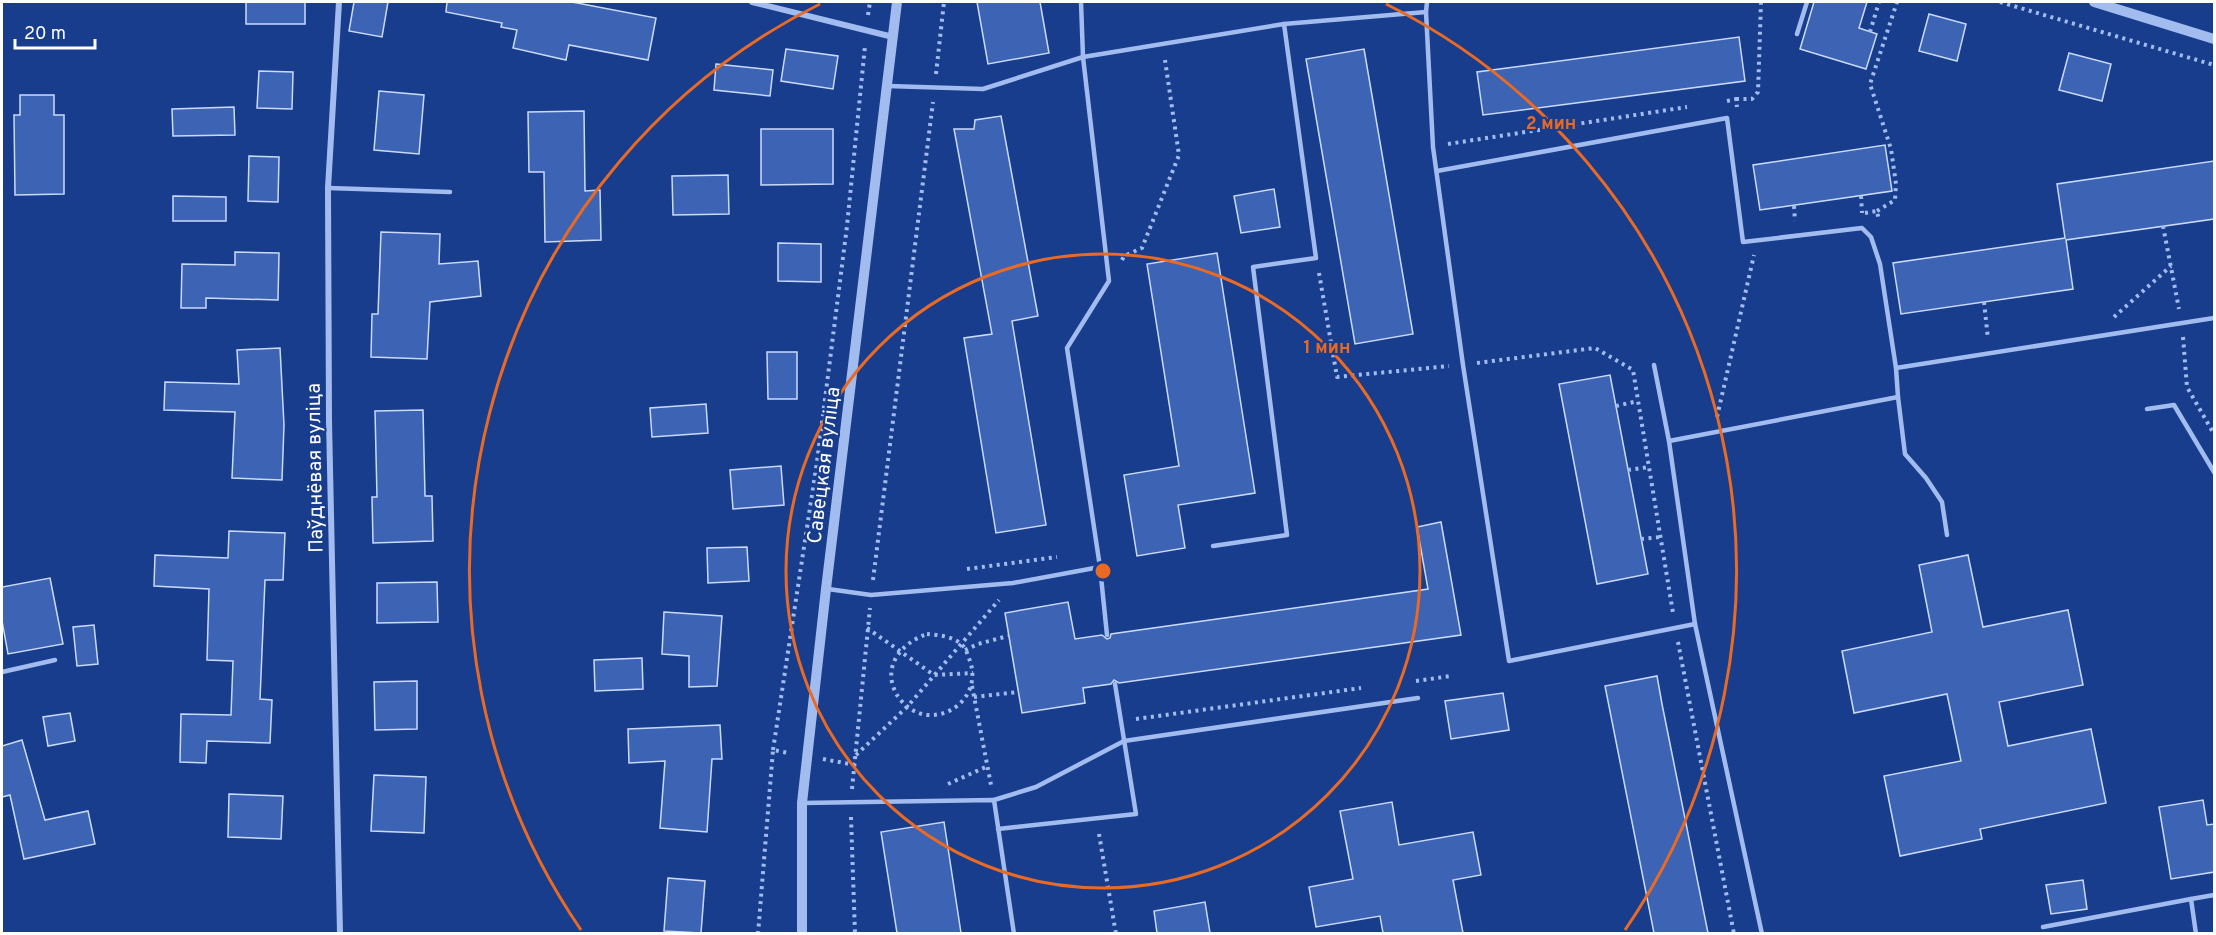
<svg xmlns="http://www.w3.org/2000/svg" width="2216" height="935" viewBox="0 0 2216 935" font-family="Overpass,sans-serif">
<rect width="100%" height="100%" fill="#183d8d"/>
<g fill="#3c63b4" stroke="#cadafb" stroke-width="1.5">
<rect x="246" y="2" width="59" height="22"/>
<polygon points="354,2 388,2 382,37 349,31"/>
<polygon points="447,2 572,2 656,18 648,60 569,45 566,60 513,48 517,30 501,27 502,23 446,12"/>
<polygon points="977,2 1040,2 1049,53 988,64"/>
<polygon points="1814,2 1867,2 1859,28 1877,34 1866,69 1800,49"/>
<polygon points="1929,14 1966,24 1957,61 1919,51"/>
<polygon points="1739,37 1745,81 1483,115 1477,72"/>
<polygon points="786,49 838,56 833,89 781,81"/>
<polygon points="1364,49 1413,334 1355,344 1306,59"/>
<polygon points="2069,53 2111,64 2102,101 2059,90"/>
<polygon points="716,64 773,70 770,96 714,90"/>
<polygon points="259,71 293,72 292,109 257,108"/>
<polygon points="379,91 424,95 419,154 374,150"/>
<polygon points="20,95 54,95 54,115 64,115 64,194 15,195 14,115 20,115"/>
<polygon points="234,107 235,135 173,136 172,109"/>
<polygon points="584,111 585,191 600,190 601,240 545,242 544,172 529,172 528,112"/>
<polygon points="1001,116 1038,316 1012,321 1046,525 996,533 964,338 992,334 954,129 974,129 975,120"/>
<polygon points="761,129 833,129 833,184 761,185"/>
<polygon points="1885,145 1892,191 1760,210 1753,165"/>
<polygon points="249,156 279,157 278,202 248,201"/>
<polygon points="2214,161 2214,219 2066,240 2073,289 1901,314 1893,263 2065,238 2057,184"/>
<polygon points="728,175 729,214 673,215 672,176"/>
<polygon points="1274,189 1280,227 1241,233 1234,196"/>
<polygon points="173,196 226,197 226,221 173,221"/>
<polygon points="381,232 440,234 439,264 478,261 481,296 430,302 427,359 371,357 372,314 378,314"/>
<polygon points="778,243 821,244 821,282 778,281"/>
<polygon points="235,252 279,253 278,300 206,298 206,308 181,308 182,264 235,265"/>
<polygon points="1217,253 1255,493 1178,505 1185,548 1137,556 1124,475 1179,466 1147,264"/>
<polygon points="280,348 284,425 282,480 232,478 235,412 164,410 165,382 239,384 237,350"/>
<polygon points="767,352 797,352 797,399 768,399"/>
<polygon points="1610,375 1648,574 1597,584 1559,384"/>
<polygon points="706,404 708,433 652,437 650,408"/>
<polygon points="423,410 425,496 432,496 433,541 373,543 372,497 377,497 375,411"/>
<polygon points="781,466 784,505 733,509 730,470"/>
<polygon points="1441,522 1461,635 1119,683 1114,680 1111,684 1083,688 1085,703 1022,713 1005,613 1068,602 1075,639 1102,635 1107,639 1110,638 1111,634 1428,589 1417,527"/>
<polygon points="229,531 285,533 283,580 265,580 260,699 272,700 270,743 207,741 206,763 180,762 181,714 231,715 233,661 207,660 209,589 154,586 155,555 228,558"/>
<polygon points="747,547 749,581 708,583 707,548"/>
<polygon points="1968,555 1983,627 2068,610 2083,685 1999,702 2008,746 2091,729 2106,803 1980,829 1982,839 1900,856 1884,776 1961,761 1947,694 1854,713 1842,651 1932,632 1919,565"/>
<polygon points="50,578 63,644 8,654 2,621 2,587"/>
<polygon points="437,582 438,622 377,623 377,583"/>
<polygon points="664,612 722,616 717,686 689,687 689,656 662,654"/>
<polygon points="94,625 98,664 77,666 73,627"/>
<polygon points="642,658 643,689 595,691 594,660"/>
<polygon points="1657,676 1662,704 1708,933 1654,933 1605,686"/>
<polygon points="417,681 417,729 375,730 374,682"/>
<polygon points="1503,693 1509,730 1451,739 1445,701"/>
<polygon points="70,713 75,741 48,746 43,717"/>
<polygon points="720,725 722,759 712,759 707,832 660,828 665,761 629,763 628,729"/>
<polygon points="22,740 45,820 88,811 95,844 24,859 10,795 2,797 2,746"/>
<polygon points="374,775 426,777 424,833 371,831"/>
<polygon points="229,794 283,796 281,839 228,837"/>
<polygon points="2203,800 2207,825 2214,824 2214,872 2171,879 2159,807"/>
<polygon points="1392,802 1399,845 1473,832 1481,875 1453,880 1463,933 1383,933 1380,916 1316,927 1309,887 1353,879 1340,811"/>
<polygon points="944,822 961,933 897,933 881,832"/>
<polygon points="668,878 705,881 701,933 664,931"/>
<polygon points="2083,880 2087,909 2051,914 2046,885"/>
<polygon points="1205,902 1210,933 1157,933 1154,911"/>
</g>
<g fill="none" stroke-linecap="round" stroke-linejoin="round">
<g stroke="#a3bcef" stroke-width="4" stroke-dasharray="3 4.5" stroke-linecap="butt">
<polyline points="2000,2 2214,65"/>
<polyline points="868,15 870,2"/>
<polyline points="1870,32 1879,2"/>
<polyline points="936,74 944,2"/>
<polyline points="1736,99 1752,99 1758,92 1761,2"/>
<polyline points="1727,101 1736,99 1737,107"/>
<polyline points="1448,144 1687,107"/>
<polyline points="1861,196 1862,213"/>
<polyline points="1794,206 1795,221"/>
<polyline points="1877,211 1895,200 1896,184 1891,149 1870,84 1897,2"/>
<polyline points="1865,213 1877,211 1879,221"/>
<polyline points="2163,226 2179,309"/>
<polyline points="1122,260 1124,256 1142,248 1179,155 1165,60"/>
<polyline points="1319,273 1337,377 1449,366"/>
<polyline points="1984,302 1988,339"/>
<polyline points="2114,317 2171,266"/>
<polyline points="2183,337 2187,387 2214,434"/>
<polyline points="1477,363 1595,348 1633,370 1673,613"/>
<polyline points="1616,406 1638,401"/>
<polyline points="1717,417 1754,255"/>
<polyline points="1628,470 1649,467"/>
<polyline points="1641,539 1660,537"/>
<polyline points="967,569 1057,557"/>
<polyline points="873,580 933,102"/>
<polyline points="867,628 934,675 973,673"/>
<path d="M927,634C938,635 953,636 962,645C966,648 968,656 970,661C980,690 957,717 927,715C915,714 903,705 897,695C881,667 901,643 927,634Z"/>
<polyline points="1678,642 1734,934"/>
<polyline points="965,650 978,644 1008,636"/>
<polyline points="1416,681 1451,676"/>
<polyline points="972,686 991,785"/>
<polyline points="974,697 1018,692"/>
<polyline points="1136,719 1361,688"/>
<polyline points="773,750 817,462 847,226 865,46"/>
<polyline points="856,755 907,707 999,600"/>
<polyline points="823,759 855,765"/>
<polyline points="948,784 988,766"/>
<polyline points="852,789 870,608"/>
<polyline points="851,817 855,934"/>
<polyline points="1099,834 1116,934"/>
<polyline points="758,934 773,750 789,753"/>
</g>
<g stroke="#a3bcef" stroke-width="4.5">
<polyline points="1081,2 1083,57 1109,281 1067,348 1100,567"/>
<polyline points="1427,2 1426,12 1433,147 1463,365 1509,661 1695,624"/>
<polyline points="1797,34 1807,2"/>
<polyline points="888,86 983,89 1083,57 1284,24 1426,12"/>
<polyline points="1437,171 1727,118 1743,242 1862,228 1871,237 1880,264 1896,368 2214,318"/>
<polyline points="328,188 450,192"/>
<polyline points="1654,365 1669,441 1695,624 1762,934"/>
<polyline points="1898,397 1905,454 1926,478 1942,502 1947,535"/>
<polyline points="2147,409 2174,405 2214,472"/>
<polyline points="1669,441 1898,397 1896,368"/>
<polyline points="1213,546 1287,535 1253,267 1316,258 1284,24"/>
<polyline points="828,589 871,595 1013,583 1100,567 1107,635"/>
<polyline points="2,672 55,660"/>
<polyline points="994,800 1036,787 1124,741 1418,698"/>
<polyline points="802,803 994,800 1014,934"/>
<polyline points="998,829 1136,814 1115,684"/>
<polyline points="2043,927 2191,899"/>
<polyline points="2196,934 2191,899 2214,895"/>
</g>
<g stroke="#a3bcef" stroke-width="6">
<polyline points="339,2 328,188 329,421 340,934"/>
<polyline points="752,2 893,37"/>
</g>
<g stroke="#a3bcef" stroke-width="10">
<polyline points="2094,2 2214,39"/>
<polyline points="802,934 802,803 826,589 897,2"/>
</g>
</g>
<g fill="none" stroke="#ea6a24" stroke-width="3">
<circle cx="1103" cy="571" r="317"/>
<path d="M581 930A634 634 0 0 1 820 4M1386 4A634 634 0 0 1 1625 930"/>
</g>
<g text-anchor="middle" stroke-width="4.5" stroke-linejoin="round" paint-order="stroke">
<g font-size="20" fill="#fff" stroke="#183d8d">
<text transform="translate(823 465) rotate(-83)" y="7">Савецкая вуліца</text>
<text transform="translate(314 468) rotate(-91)" y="7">Паўднёвая вуліца</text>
</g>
</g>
<circle cx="1103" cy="571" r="9" fill="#ea6a24" stroke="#183d8d" stroke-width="3"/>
<g font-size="18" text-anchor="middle" font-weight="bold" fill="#ea6a24" stroke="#183d8d" stroke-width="4.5" stroke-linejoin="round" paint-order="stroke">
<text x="1551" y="129">2 мин</text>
<text x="1327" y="353">1 мин</text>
</g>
<rect width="2216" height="935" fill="none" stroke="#ffffff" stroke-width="6"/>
<path d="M15 39v9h80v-9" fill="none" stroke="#ffffff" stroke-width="3"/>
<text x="24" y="39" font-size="18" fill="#ffffff" stroke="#183d8d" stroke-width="4.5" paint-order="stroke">20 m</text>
</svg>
